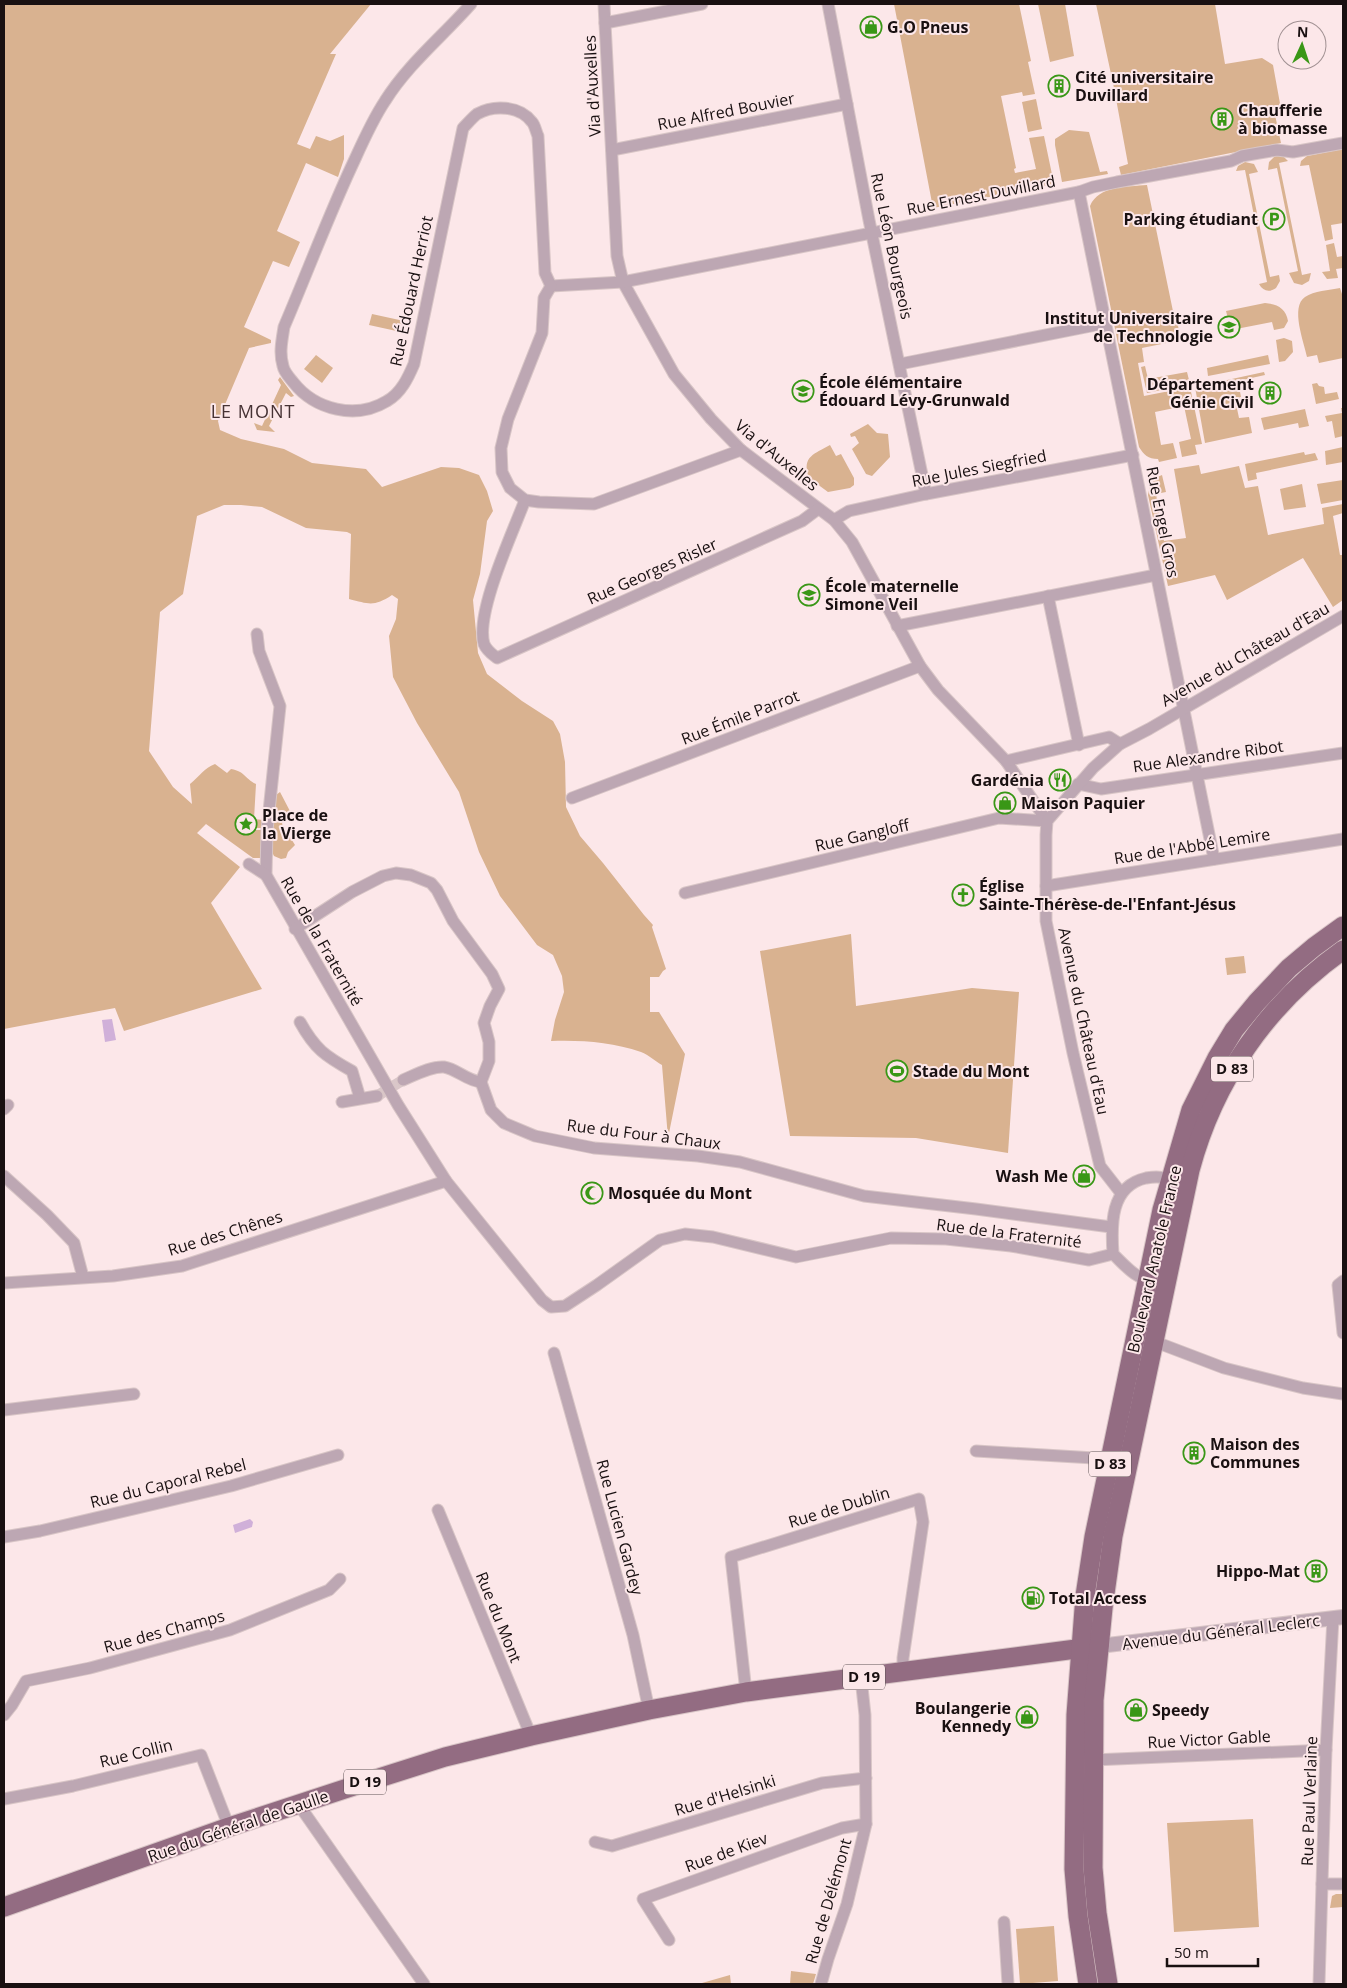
<svg xmlns="http://www.w3.org/2000/svg" width="1347" height="1988" viewBox="0 0 1347 1988" font-family="'Open Sans',sans-serif">
<rect width="100%" height="100%" fill="#fce7e9"/>
<g fill="#d9b290">
<path d="M4,4H371L330,54H336L297,144L310,149L316,136L330,141L344,135V159L338,177L306,163L277,231L300,242L289,267L273,261L244,327L271,340V343L249,348L218,421L220,430L241,439L284,449L312,463L366,469L382,487L441,467L459,468L479,475L487,491L493,511L487,521L480,574L473,600L478,653L487,674L522,701L553,721L560,734L565,762L566,807L580,836L603,863L644,915L653,925L652,927L666,969L663,971L659,977H650V1012H659L685,1054L668,1138L662,1065C655,1061 649,1055 641,1052C612,1042 582,1040 551,1041L555,1020L564,992L562,976L553,955L537,945L500,896L479,852L459,792L417,723L393,677L389,636L396,619L398,599L392,595C374,607 369,604 349,599L351,534L347,532L306,528L262,507L241,505H224L197,516L183,594L160,612L149,751L173,787L192,804L190,784C200,776 204,768 215,764L227,773L231,769C246,772 244,778 256,784L254,819L263,820L262,828H256V830H262L260,858H253L206,824L197,833L240,867L211,903L262,989L124,1031L115,1008L4,1029Z"/>
<polygon points="894,4 1019,4 1031,61 1028,62 1035,94 1023,96 1022,92 1001,96 1016,168 1014,169 1015,173 1036,169 1029,138 1044,136 1054,184 933,208"/>
<polygon points="1038,4 1065,4 1074,56 1050,62"/>
<polygon points="1096,4 1215,4 1225,64 1262,58 1273,65 1281,109 1274,110 1281,143 1121,175 1119,167 1128,164 1114,88"/>
<polygon points="1036,99 1042,129 1028,132 1022,102"/>
<polygon points="1069,130 1089,132 1100,172 1107,171 1108,174 1062,182 1055,145 1055,139"/>
<polygon points="1343,149 1343,223 1331,225 1333,239 1325,241 1309,165 1300,166 1301,161 1307,156"/>
<polygon points="1275,156 1283,156 1288,161 1279,163 1302,275 1311,273 1309,281 1302,285 1294,283 1289,273 1298,271 1277,168 1268,170 1269,162"/>
<path d="M1245,162L1254,164L1258,172L1249,174L1270,277L1279,275L1280,281L1276,288C1269,293 1263,291 1259,284L1267,282L1245,170L1236,171L1238,166Z"/>
<path d="M1147,185L1175,321H1177L1181,340L1142,348L1144,362L1138,363L1144,396L1190,387L1202,444L1195,445L1197,454L1182,457L1179,442L1191,439L1184,406L1155,412L1161,445L1173,443L1177,458L1159,462L1158,459C1148,459 1144,455 1139,447L1090,206C1099,185 1127,187 1147,185Z"/>
<polygon points="1334,243 1337,257 1343,256 1343,268 1336,269 1338,278 1327,279 1322,272 1330,271 1326,245"/>
<path d="M1340,288L1343,297V358L1319,363L1317,355L1307,357C1304,342 1290,307 1305,297C1314,291 1329,290 1340,288Z"/>
<path d="M1265,303C1277,304 1286,308 1288,321L1284,328L1274,330L1272,322L1231,330L1226,311Z"/>
<polygon points="372,314 404,321 401,332 369,325"/>
<polygon points="1284,338 1292,341 1293,352 1285,361 1279,362 1276,340"/>
<polygon points="316,355 333,368 322,383 304,369"/>
<polygon points="1268,355 1270,364 1208,376 1207,368"/>
<polygon points="1145,366 1148,379 1187,372 1190,384 1147,393 1141,367"/>
<polygon points="1264,372 1265,375 1238,381 1241,397 1235,399 1239,418 1249,417 1252,433 1205,443 1195,387"/>
<polygon points="280,377 294,396 291,397 286,393 269,426 275,432 257,430 254,423 262,426 281,385 278,380"/>
<polygon points="1317,383 1319,386 1324,387 1325,394 1337,392 1339,399 1316,404 1312,384"/>
<polygon points="1341,408 1343,408 1343,436 1335,438 1332,421 1327,422 1325,416 1342,413"/>
<polygon points="1305,409 1309,426 1299,428 1298,423 1264,430 1261,418"/>
<polygon points="868,424 877,433 888,434 890,457 872,476 866,474 852,449 859,443 855,436 851,437 850,434"/>
<path d="M830,445L836,456L841,454L854,478V485L850,488L828,492L809,478C801,456 815,454 830,445Z"/>
<polygon points="1343,447 1343,462 1326,465 1325,451"/>
<polygon points="1304,452 1305,455 1315,453 1318,460 1256,473 1257,479 1248,481 1245,464"/>
<path d="M1199,465L1201,474L1239,466L1245,488L1258,486L1268,535L1324,524L1322,508L1343,504V513L1333,516L1340,555H1343V600L1333,607L1303,558L1227,600L1215,575L1168,586L1148,495C1150,484 1152,479 1162,475L1166,492L1156,494L1164,541L1186,538L1174,469Z"/>
<polygon points="1343,480 1343,500 1321,504 1317,484"/>
<polygon points="1302,484 1306,507 1284,510 1280,489"/>
<polygon points="280,792 292,815 283,820 282,824 295,845 288,852 286,858 281,859 274,856 270,848 276,795"/>
<polygon points="851,934 856,1006 972,988 1019,992 1008,1153 916,1138 790,1136 760,951"/>
<polygon points="1244,956 1246,973 1227,975 1225,958"/>
<polygon points="1253,1819 1259,1927 1174,1932 1167,1823"/>
<polygon points="1336,1894 1343,1894 1343,1907 1330,1908 1332,1896"/>
<polygon points="1054,1926 1058,1981 1020,1984 1016,1929"/>
<polygon points="791,1971 816,1974 813,1984 790,1984"/>
<polygon points="730,1975 731,1984 702,1984 702,1983"/>
</g>
<g fill="#d0b0d9">
<polygon points="112,1019 116,1040 105,1042 102,1020"/>
<polygon points="250,1519 253,1522 252,1527 235,1533 233,1525"/>
</g>
<g fill="none" stroke-linecap="round" stroke-linejoin="round">
<polyline stroke="#dac7c9" stroke-width="11" stroke-dasharray="11 5.5" stroke-linecap="butt" points="377,1096 403,1080"/>
<g stroke="#d8c5c6" stroke-width="13">
<g id="minor">
<path d="M471,4C443,36 408,64 385,101C373,119 364,139 355,159C329,214 308,271 284,327C282,340 279,353 283,366C284,372 289,377 293,382C315,410 356,420 387,401C401,393 408,378 414,364L463,128C467,124 472,118 477,114C493,105 519,105 532,122C535,125 536,132 538,136L545,273L551,286"/>
<polyline points="604,4 617,256 623,282 674,374 711,419 741,450 834,520 852,542 920,666 938,690 1006,761 1047,821"/>
<polyline points="828,4 869,220 926,494"/>
<polyline points="605,23 702,4"/>
<polyline points="612,150 847,104"/>
<polyline points="1079,192 1214,859"/>
<polyline points="551,286 623,282 1079,192 1093,187 1117,182 1231,161 1242,156 1259,153 1277,150 1293,152 1343,143"/>
<polyline points="551,286 544,298 542,333 508,419 501,448 502,472 510,488 525,500 539,502 594,504 741,450"/>
<polyline points="900,364 1106,323"/>
<path d="M525,500C513,532 475,613 484,644C487,651 492,654 497,658L802,521L818,509"/>
<polyline points="834,520 849,511 926,494 1133,455"/>
<polyline points="1048,596 1079,745"/>
<polyline points="897,626 1156,575"/>
<polyline points="257,634 259,651 280,706 267,830 266,875 398,1105 446,1181 542,1300 551,1307 565,1306 597,1285 660,1240 685,1234 713,1237 796,1257 891,1238 946,1239 1011,1246 1089,1260 1113,1254"/>
<polyline points="1006,761 1109,737 1120,744"/>
<polyline points="1078,784 1101,789 1343,753"/>
<polyline points="572,798 920,666"/>
<polyline points="249,864 266,875"/>
<polyline points="1046,886 1343,839"/>
<polyline points="685,893 999,818 1047,821"/>
<polyline points="295,929 352,892 383,876 396,873 411,875 431,883 437,890 453,921 492,974 499,989 490,1006 484,1023 489,1042 489,1061 481,1082 491,1110 504,1123 535,1136 594,1148 698,1156 740,1162 864,1196 976,1209 1111,1227"/>
<path d="M300,1022C315,1049 325,1056 352,1071L360,1098"/>
<path d="M403,1080C415,1075 431,1066 444,1067C457,1069 467,1081 481,1082"/>
<polyline points="342,1102 377,1096"/>
<polyline points="4,1109 8,1105"/>
<polyline points="4,1176 47,1215 74,1243 83,1277"/>
<polyline points="1121,1193 1100,1166 1073,1053 1046,921 1046,835 1047,821 1093,768 1120,744 1149,729 1343,616"/>
<path d="M1152,1280C1136,1280 1124,1264 1113,1254C1111,1225 1110,1186 1146,1178C1158,1176 1165,1176 1174,1185"/>
<polyline points="1343,1281 1338,1285 1343,1333"/>
<polyline points="4,1283 113,1276 182,1266 446,1181"/>
<polyline points="1153,1341 1224,1368 1303,1388 1343,1394"/>
<polyline points="554,1353 633,1635 649,1710"/>
<polyline points="4,1410 134,1394"/>
<polyline points="976,1451 1111,1459"/>
<polyline points="438,1510 531,1736"/>
<polyline points="4,1537 40,1531 231,1486 338,1455"/>
<polyline points="746,1692 731,1557 919,1499 923,1522 903,1658 903,1672"/>
<polyline points="4,1715 12,1705 26,1681 90,1668 230,1630 329,1590 340,1579"/>
<polyline points="1093,1760 1326,1750"/>
<polyline points="4,1799 73,1786 201,1755 229,1827"/>
<polyline points="299,1805 424,1984"/>
<polyline points="595,1842 612,1846 822,1783 866,1778"/>
<polyline points="1322,1884 1343,1884"/>
<polyline points="1004,1922 1008,1984"/>
<polyline points="669,1940 643,1899 842,1828 866,1824"/>
<polyline points="821,1984 828,1959 847,1904 866,1824 865,1715 861,1678"/>
<polyline points="1319,1984 1326,1750 1333,1618"/>
</g>
</g>
<g stroke="#d8c5c6" stroke-width="16">
<polyline id="tertiary" points="1099,1646 1343,1617"/>
</g>
<g stroke="#d8c5c6" stroke-width="21">
<g id="primary">
<polyline points="4,1907 229,1827 360,1784 445,1757 531,1736 649,1710 746,1692 1099,1646"/>
<polyline points="1088,1984 1078,1916 1074,1869 1076,1715 1085,1596 1094,1537 1162,1210 1191,1110 1217,1058 1234,1030 1257,1002 1289,968 1314,947 1343,926"/>
<path d="M1108,1984L1097,1913L1093,1868L1094,1700L1103,1608L1113,1536L1190,1170C1214,1080 1267,1004 1343,950"/>
</g>
</g>
<use href="#minor" stroke="#bda7b3" stroke-width="11"/>
<use href="#tertiary" stroke="#bda7b3" stroke-width="14"/>
<use href="#primary" stroke="#936c82" stroke-width="19"/>
</g>
<defs>
<g id="shop-ring" transform="scale(1.125)"><circle r="9.5" fill="#fce7e9" stroke="#399716" stroke-width="1.5"/><path d="M-5-2.5h2.3a2.7 3.5 0 0 1 5.4 0H5L5.5 6h-11ZM-1.5-2.5h3a1.5 2.3 0 0 0-3 0Z" fill="#399716"/></g>
<g id="building-ring" transform="scale(1.125)"><circle r="9.5" fill="#fce7e9" stroke="#399716" stroke-width="1.5"/><path d="M-4-6H4V6H1V3H-1V6H-4ZM-2.5-4.3h1.7v1.8h-1.7ZM.8-4.3h1.7v1.8H.8ZM-2.5-1h1.7V.8h-1.7ZM.8-1h1.7V.8H.8Z" fill="#399716"/></g>
<g id="parking-ring" transform="scale(1.125)"><circle r="9.5" fill="#fce7e9" stroke="#399716" stroke-width="1.5"/><path d="M-3.5-5.5H1a3.5 3.5 0 0 1 0 7H-1V5.5H-3.5ZM-1-3.4V-.6H.8a1.4 1.4 0 0 0 0-2.8Z" fill="#399716"/></g>
<g id="university-ring" transform="scale(1.125)"><circle r="9.5" fill="#fce7e9" stroke="#399716" stroke-width="1.5"/><path d="M0-5L7-2L0 1L-7-2ZM-4 1L0 2.5L4 1V4Q0 6-4 4Z" fill="#399716"/></g>
<g id="school-ring" transform="scale(1.125)"><circle r="9.5" fill="#fce7e9" stroke="#399716" stroke-width="1.5"/><path d="M0-5L7-2L0 1L-7-2ZM-4 1L0 2.5L4 1V4Q0 6-4 4Z" fill="#399716"/></g>
<g id="restaurant-ring" transform="scale(1.125)"><circle r="9.5" fill="#fce7e9" stroke="#399716" stroke-width="1.5"/><path d="M-5-6h1v4h1v-4h1v4h1v-4h1v5L-1.5 .5V6h-2V.5L-5-1ZM5-6V6H3V1.5H1.5Q1.5-4 5-6Z" fill="#399716"/></g>
<g id="sight-ring" transform="scale(1.125)"><circle r="9.5" fill="#fce7e9" stroke="#399716" stroke-width="1.5"/><path d="M0-6L1.8-2.2L6-1.7L2.9 1.2L3.7 5.4L0 3.3L-3.7 5.4L-2.9 1.2L-6-1.7L-1.8-2.2Z" fill="#399716"/></g>
<g id="church-ring" transform="scale(1.125)"><circle r="9.5" fill="#fce7e9" stroke="#399716" stroke-width="1.5"/><path d="M-1.2-6h2.4v3.5h3.3v2.4h-3.3V6h-2.4V-.1h-3.3v-2.4h3.3Z" fill="#399716"/></g>
<g id="stadium-ring" transform="scale(1.125)"><circle r="9.5" fill="#fce7e9" stroke="#399716" stroke-width="1.5"/><path d="M0-5a6.5 5 0 1 0 0 10a6.5 5 0 1 0 0-10ZM-3.5-1.8h7v3.6h-7Z" fill="#399716"/></g>
<g id="mosque-ring" transform="scale(1.125)"><circle r="9.5" fill="#fce7e9" stroke="#399716" stroke-width="1.5"/><path d="M3.5-4.9A6 6 0 1 0 3.5 4.9A5 5 0 1 1 3.5-4.9Z" fill="#399716"/></g>
<g id="fuel-ring" transform="scale(1.125)"><circle r="9.5" fill="#fce7e9" stroke="#399716" stroke-width="1.5"/><path d="M-5.5-6h7V0h2V4h1.3V-2.5L3-4.5l.8-.8L6-3V5H2.5V1h-1V6h-7ZM-4.2-4.7v3.2H.2V-4.7Z" fill="#399716"/></g>
</defs>
<g fill-rule="evenodd">
<use href="#shop-ring" x="871" y="27"/>
<use href="#building-ring" x="1059" y="86"/>
<use href="#building-ring" x="1222" y="119"/>
<use href="#parking-ring" x="1274" y="219"/>
<use href="#university-ring" x="1229" y="327"/>
<use href="#school-ring" x="803" y="391"/>
<use href="#building-ring" x="1270" y="393"/>
<use href="#school-ring" x="809" y="595"/>
<use href="#restaurant-ring" x="1060" y="780"/>
<use href="#shop-ring" x="1005" y="803"/>
<use href="#sight-ring" x="246" y="824"/>
<use href="#church-ring" x="963" y="895"/>
<use href="#stadium-ring" x="897" y="1071"/>
<use href="#shop-ring" x="1084" y="1176"/>
<use href="#mosque-ring" x="592" y="1193"/>
<use href="#building-ring" x="1194" y="1453"/>
<use href="#building-ring" x="1316" y="1571"/>
<use href="#fuel-ring" x="1033" y="1598"/>
<use href="#shop-ring" x="1136" y="1710"/>
<use href="#shop-ring" x="1027" y="1717"/>
</g>
<g text-anchor="middle" stroke-width="4" stroke-linejoin="round" paint-order="stroke">
<g fill="#fce7e9" stroke="#5d5052" stroke-width="1">
<rect x="1211" y="1056.5" width="42" height="25" rx="4"/>
<rect x="1089" y="1451.5" width="42" height="25" rx="4"/>
<rect x="843" y="1664.5" width="42" height="25" rx="4"/>
<rect x="344" y="1769.5" width="42" height="25" rx="4"/>
</g>
<g font-size="15" font-weight="bold" fill="#191011">
<text x="1232" y="1074">D 83</text>
<text x="1110" y="1469">D 83</text>
<text x="864" y="1682">D 19</text>
<text x="365" y="1787">D 19</text>
</g>
<g font-size="16" font-weight="bold" fill="#191011" stroke="#fce7e9" text-anchor="start">
<text x="887" y="33">G.O Pneus</text>
<text x="1075" y="83">Cité universitaire<tspan x="1075" dy="18">Duvillard</tspan></text>
<text x="1238" y="116">Chaufferie<tspan x="1238" dy="18">à biomasse</tspan></text>
<text x="1258" y="225" text-anchor="end">Parking étudiant</text>
<text x="1213" y="324" text-anchor="end">Institut Universitaire<tspan x="1213" dy="18">de Technologie</tspan></text>
<text x="819" y="388">École élémentaire<tspan x="819" dy="18">Édouard Lévy-Grunwald</tspan></text>
<text x="1254" y="390" text-anchor="end">Département<tspan x="1254" dy="18">Génie Civil</tspan></text>
<text x="825" y="592">École maternelle<tspan x="825" dy="18">Simone Veil</tspan></text>
<text x="1044" y="786" text-anchor="end">Gardénia</text>
<text x="1021" y="809">Maison Paquier</text>
<text x="262" y="821">Place de<tspan x="262" dy="18">la Vierge</tspan></text>
<text x="979" y="892">Église<tspan x="979" dy="18">Sainte-Thérèse-de-l'Enfant-Jésus</tspan></text>
<text x="913" y="1077">Stade du Mont</text>
<text x="1068" y="1182" text-anchor="end">Wash Me</text>
<text x="608" y="1199">Mosquée du Mont</text>
<text x="1210" y="1450">Maison des<tspan x="1210" dy="18">Communes</tspan></text>
<text x="1300" y="1577" text-anchor="end">Hippo-Mat</text>
<text x="1049" y="1604">Total Access</text>
<text x="1011" y="1714" text-anchor="end">Boulangerie<tspan x="1011" dy="18">Kennedy</tspan></text>
<text x="1152" y="1716">Speedy</text>
</g>
<g font-size="16" fill="#191011" stroke="#fce7e9">
<text transform="translate(592 86) rotate(-93)" y="6">Via d'Auxelles</text>
<text transform="translate(726 111) rotate(-11)" y="6">Rue Alfred Bouvier</text>
<text transform="translate(981 195) rotate(-11)" y="6">Rue Ernest Duvillard</text>
<text transform="translate(892 246) rotate(78)" y="6">Rue Léon Bourgeois</text>
<text transform="translate(411 291) rotate(-78)" y="6">Rue Édouard Herriot</text>
<text transform="translate(777 455) rotate(39)" y="6">Via d'Auxelles</text>
<text transform="translate(979 468) rotate(-11)" y="6">Rue Jules Siegfried</text>
<text transform="translate(1163 522) rotate(79)" y="6">Rue Engel Gros</text>
<text transform="translate(652 571) rotate(-24)" y="6">Rue Georges Risler</text>
<text transform="translate(1245 654) rotate(-30)" y="6">Avenue du Château d'Eau</text>
<text transform="translate(740 717) rotate(-21)" y="6">Rue Émile Parrot</text>
<text transform="translate(1208 756) rotate(-8)" y="6">Rue Alexandre Ribot</text>
<text transform="translate(862 835) rotate(-13)" y="6">Rue Gangloff</text>
<text transform="translate(1192 846) rotate(-9)" y="6">Rue de l'Abbé Lemire</text>
<text transform="translate(322 941) rotate(60)" y="6">Rue de la Fraternité</text>
<text transform="translate(1084 1021) rotate(78)" y="6">Avenue du Château d'Eau</text>
<text transform="translate(644 1134) rotate(7)" y="6">Rue du Four à Chaux</text>
<text transform="translate(225 1233) rotate(-17)" y="6">Rue des Chênes</text>
<text transform="translate(1009 1233) rotate(7)" y="6">Rue de la Fraternité</text>
<text transform="translate(1154 1259) rotate(-77)" y="6">Boulevard Anatole France</text>
<text transform="translate(168 1483) rotate(-14)" y="6">Rue du Caporal Rebel</text>
<text transform="translate(839 1507) rotate(-17)" y="6">Rue de Dublin</text>
<text transform="translate(620 1527) rotate(75)" y="6">Rue Lucien Gardey</text>
<text transform="translate(499 1617) rotate(68)" y="6">Rue du Mont</text>
<text transform="translate(164 1631) rotate(-15)" y="6">Rue des Champs</text>
<text transform="translate(1221 1632) rotate(-7)" y="6">Avenue du Général Leclerc</text>
<text transform="translate(1209 1739) rotate(-3)" y="6">Rue Victor Gable</text>
<text transform="translate(136 1753) rotate(-14)" y="6">Rue Collin</text>
<text transform="translate(725 1795) rotate(-17)" y="6">Rue d'Helsinki</text>
<text transform="translate(1309 1801) rotate(-88)" y="6">Rue Paul Verlaine</text>
<text transform="translate(238 1826) rotate(-19)" y="6">Rue du Général de Gaulle</text>
<text transform="translate(726 1852) rotate(-20)" y="6">Rue de Kiev</text>
<text transform="translate(828 1901) rotate(-74)" y="6">Rue de Délémont</text>
</g>
<g font-size="18" letter-spacing="1" fill="#463234" stroke="#fce7e9">
<text x="253" y="418">LE MONT</text>
</g>
</g>
<rect width="1347" height="1988" fill="none" stroke="#191011" stroke-width="10"/>
<g transform="translate(1302 45) rotate(3)"><circle r="24" fill="#fce7e9" stroke="#a19193"/>
<path d="M0-4L9 19L0 12L-9 19Z" fill="#399716"/>
<text y="-8" font-size="14" font-weight="bold" text-anchor="middle" fill="#191011">N</text>
</g>
<path d="M1167 1958v8h91v-8" fill="none" stroke="#191011" stroke-width="2.5"/>
<text x="1174" y="1958" font-size="15" fill="#191011" stroke="#fce7e9" stroke-width="4" paint-order="stroke">50 m</text>
</svg>
